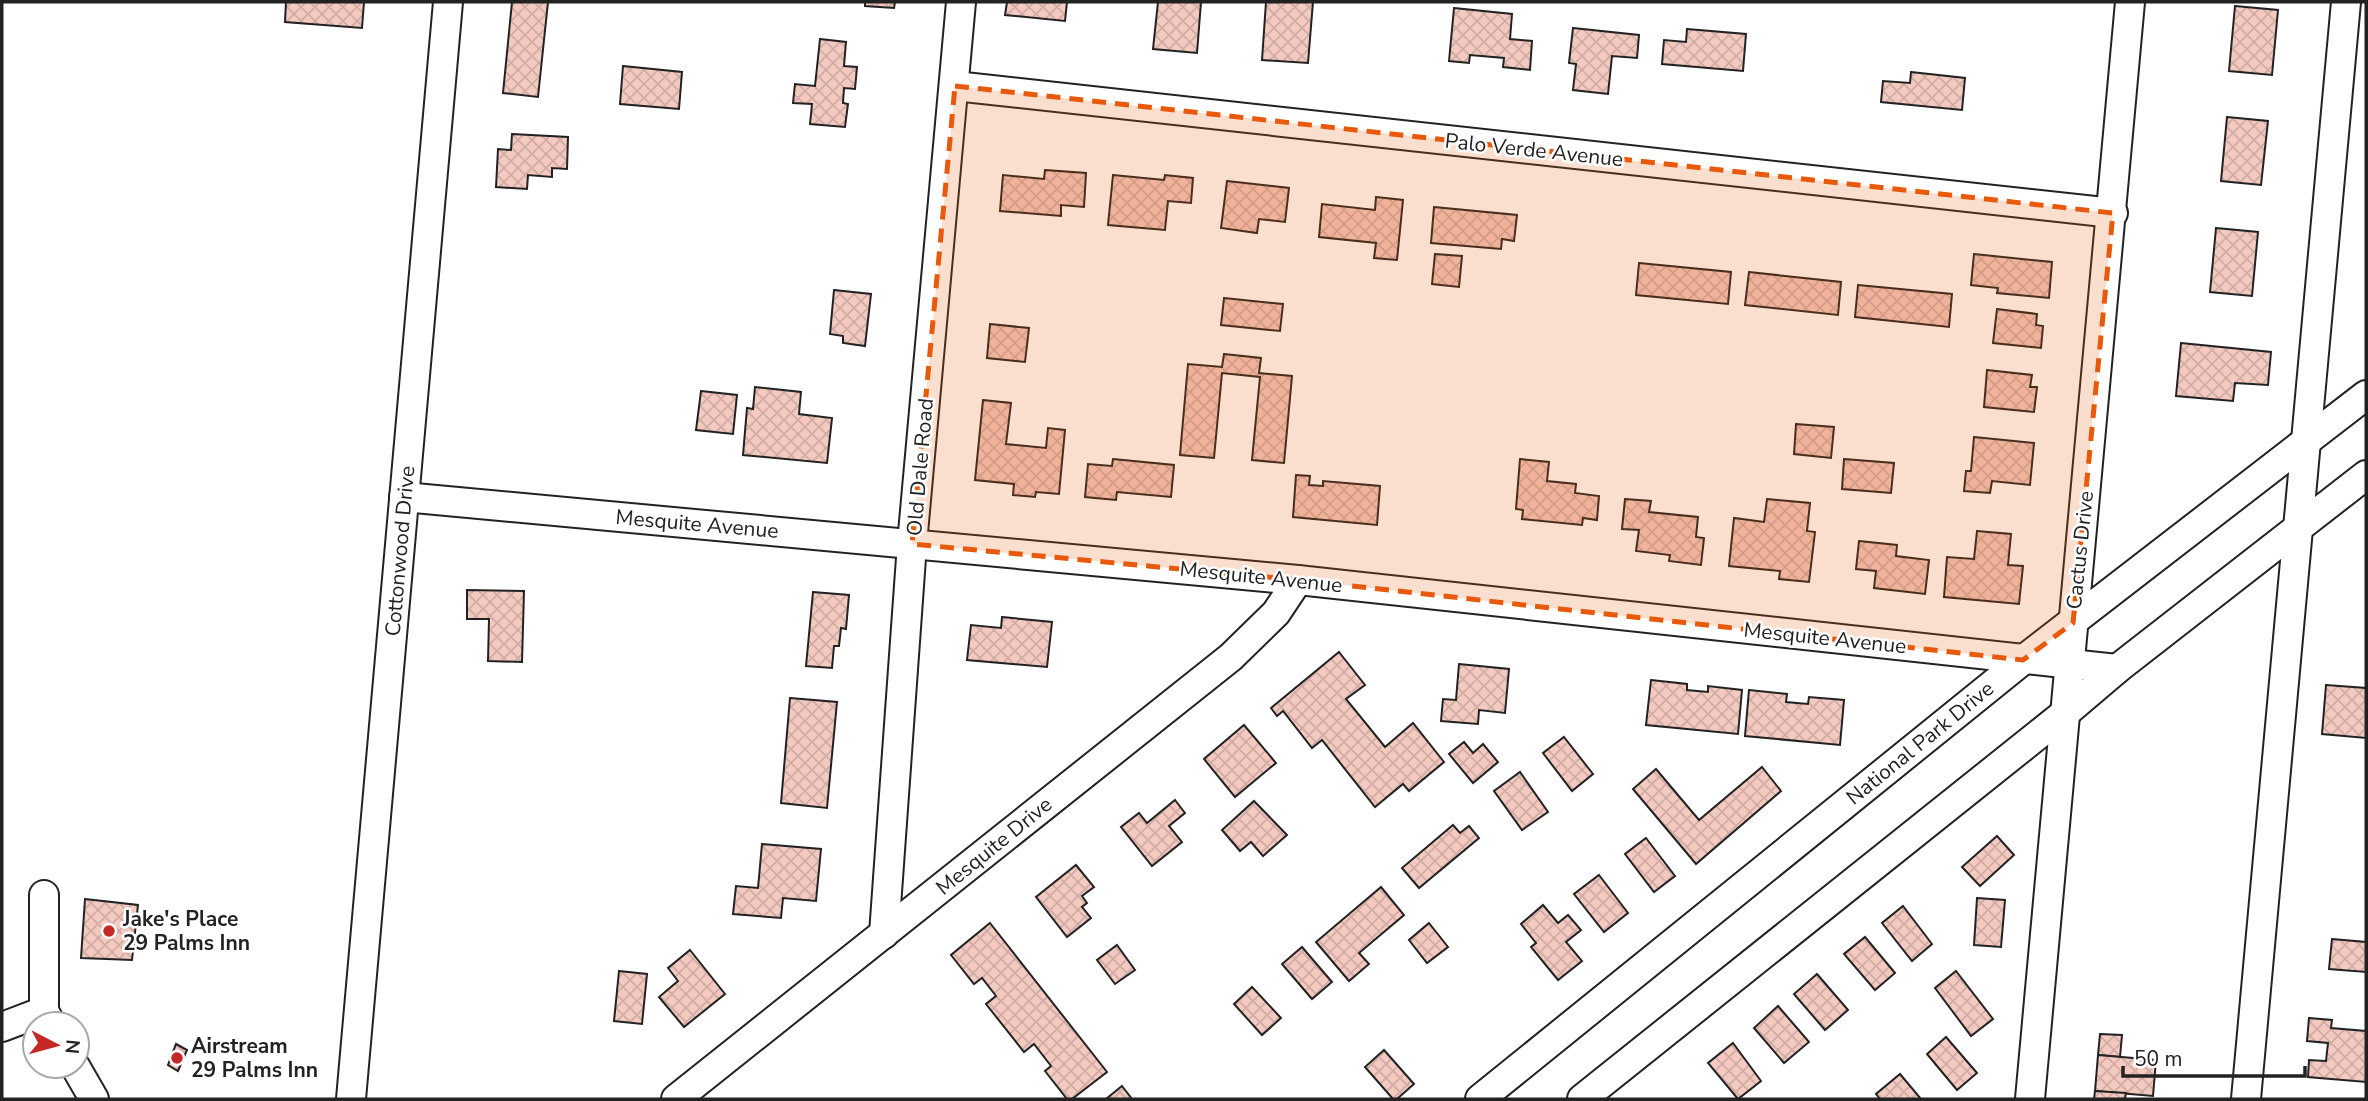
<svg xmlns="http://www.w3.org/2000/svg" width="2368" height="1101" viewBox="0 0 2368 1101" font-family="'Nunito Sans',sans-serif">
<defs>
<pattern id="building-cross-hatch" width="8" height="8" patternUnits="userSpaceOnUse" patternTransform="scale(1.75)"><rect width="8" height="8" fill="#f3c9c0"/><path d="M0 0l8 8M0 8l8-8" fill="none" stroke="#d0aca5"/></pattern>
</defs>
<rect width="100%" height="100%" fill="#fff"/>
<g fill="url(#building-cross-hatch)" stroke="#222" stroke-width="2">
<polygon points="286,2 364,2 362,28 285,22"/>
<polygon points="512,2 548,2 538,97 503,93"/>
<polygon points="865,2 895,2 894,8 865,6"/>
<polygon points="1007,2 1067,2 1065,21 1005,15"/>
<polygon points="1158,2 1201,2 1197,53 1153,49"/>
<polygon points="1266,2 1313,2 1308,63 1262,60"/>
<polygon points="2235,6 2278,10 2272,75 2229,71"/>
<polygon points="1454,8 1512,14 1510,39 1532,41 1530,70 1503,67 1504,58 1470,55 1469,63 1449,61"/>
<polygon points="1573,28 1639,35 1637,58 1612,56 1608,94 1573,90 1576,64 1569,63"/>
<polygon points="1687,29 1746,34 1743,71 1662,64 1664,40 1686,42"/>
<polygon points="820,39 846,42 844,66 857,67 855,89 844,88 843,103 848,104 845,127 810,124 812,104 793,103 795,84 815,86"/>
<polygon points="623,66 682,72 679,109 620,104"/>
<polygon points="1911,72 1965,78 1962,110 1881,102 1883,81 1910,83"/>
<polygon points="2227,117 2268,121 2261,185 2221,181"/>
<polygon points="512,134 568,137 567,169 552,168 552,177 528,175 527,189 496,187 498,149 511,150"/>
<polygon points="1045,170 1086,173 1084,207 1061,205 1061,216 1000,211 1003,175 1044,179"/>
<polygon points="1113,175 1164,180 1165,175 1193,178 1191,203 1168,201 1165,230 1108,225"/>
<polygon points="1227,181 1289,188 1285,222 1259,219 1257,233 1221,228"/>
<polygon points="1376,197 1403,200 1397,260 1374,258 1376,243 1319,237 1322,204 1375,210"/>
<polygon points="1434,207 1517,215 1514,241 1502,239 1501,249 1431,243"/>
<polygon points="2216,228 2258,232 2252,296 2210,292"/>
<polygon points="1435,254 1462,256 1459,287 1432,284"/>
<polygon points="1974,254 2052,262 2049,298 1997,293 1998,288 1971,285"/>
<polygon points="1639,263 1731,272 1728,304 1636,295"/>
<polygon points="1749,272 1841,282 1838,315 1745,305"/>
<polygon points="1858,285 1952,294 1949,327 1855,317"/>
<polygon points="834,290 871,294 865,346 843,343 843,336 830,334"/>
<polygon points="1224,298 1283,304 1280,331 1221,325"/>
<polygon points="1997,309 2037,314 2036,325 2043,326 2041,348 1993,343"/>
<polygon points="990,324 1029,328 1025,362 987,358"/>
<polygon points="2181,343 2271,352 2268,385 2235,383 2233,401 2176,396"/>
<polygon points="1224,354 1261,358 1259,373 1292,376 1284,463 1252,460 1260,377 1222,373 1214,458 1180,455 1188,364 1222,367"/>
<polygon points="1987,370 2032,375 2030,387 2037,387 2034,412 1984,407"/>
<polygon points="755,387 801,392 799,414 832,418 827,463 743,455 747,408 753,409"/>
<polygon points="701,391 737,395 733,434 696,430"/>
<polygon points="983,400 1011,403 1006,444 1046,448 1048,428 1065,430 1059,494 1036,492 1035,497 1013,495 1014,484 975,480"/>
<polygon points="1796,424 1834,427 1831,458 1794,454"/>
<polygon points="1974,437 2034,443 2030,485 1992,481 1990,493 1964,491 1966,471 1971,471"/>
<polygon points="1113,459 1174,465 1171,497 1117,492 1116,500 1085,497 1088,464 1112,466"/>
<polygon points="1520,459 1549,462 1547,481 1576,484 1575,493 1599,496 1597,520 1583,518 1582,525 1522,519 1523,510 1516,509"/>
<polygon points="1844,459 1894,463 1891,493 1842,489"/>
<polygon points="1296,475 1310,476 1309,485 1323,486 1323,481 1380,486 1377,525 1293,517"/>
<polygon points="1625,499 1651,501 1649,512 1698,517 1696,537 1704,538 1701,565 1669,561 1670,555 1636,551 1639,530 1622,529"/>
<polygon points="1767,499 1810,503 1807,531 1815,532 1809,582 1779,579 1780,571 1729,566 1734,518 1764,522"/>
<polygon points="1977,531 2011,534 2008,565 2023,566 2019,604 1944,597 1947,557 1974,559"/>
<polygon points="1859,541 1897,545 1896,556 1929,560 1925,594 1874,588 1876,571 1856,569"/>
<polygon points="467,590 524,591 522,662 488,661 489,619 467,619"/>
<polygon points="813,592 849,595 846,629 841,628 839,646 834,646 832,668 806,666"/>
<polygon points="1002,617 1052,622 1047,667 967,660 971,625 1001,628"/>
<polygon points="1339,652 1365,685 1346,699 1385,747 1413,723 1444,762 1409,791 1403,784 1375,807 1322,740 1312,748 1283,711 1277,716 1271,708"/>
<polygon points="1459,664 1509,669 1505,713 1479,710 1478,724 1441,721 1443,699 1456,700"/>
<polygon points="1651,680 1687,684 1687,690 1708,692 1708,686 1742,690 1738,734 1646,725"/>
<polygon points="2326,685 2366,688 2366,738 2322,734"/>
<polygon points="1749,690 1787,694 1786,702 1808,704 1809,697 1844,700 1840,745 1745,736"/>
<polygon points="790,698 837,702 827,808 781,803"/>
<polygon points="1244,725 1276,763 1235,797 1204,759"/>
<polygon points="1564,737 1593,774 1572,791 1543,753"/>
<polygon points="1464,742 1473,753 1483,744 1498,762 1473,783 1449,754"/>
<polygon points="1762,767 1781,791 1696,864 1633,789 1656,769 1699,820"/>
<polygon points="1520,772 1548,812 1522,830 1494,791"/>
<polygon points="1175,800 1185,813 1169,826 1182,842 1152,866 1121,827 1139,813 1147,823"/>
<polygon points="1254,801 1287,835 1263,856 1251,842 1240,851 1222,830"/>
<polygon points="1453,825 1460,833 1469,826 1479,838 1419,888 1402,868"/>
<polygon points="1997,836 2014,855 1980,886 1962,867"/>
<polygon points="1646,838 1675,876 1654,892 1625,854"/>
<polygon points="762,844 821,849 816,901 783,898 781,918 733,914 736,886 758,888"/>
<polygon points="1076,865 1094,887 1082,896 1087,903 1082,907 1091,918 1067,937 1036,897"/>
<polygon points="1599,875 1628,913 1604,932 1574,894"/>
<polygon points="1381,887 1404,915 1359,953 1369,964 1349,981 1316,942"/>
<polygon points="1977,898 2005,900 2001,947 1974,945"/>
<polygon points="85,899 138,905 132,960 81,958"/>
<polygon points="1543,905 1558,923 1568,915 1581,930 1566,942 1582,961 1558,980 1531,947 1536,943 1521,924"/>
<polygon points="1903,906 1932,944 1912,961 1882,923"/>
<polygon points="990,923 1107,1072 1072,1099 1067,1099 1045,1071 1051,1066 1034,1044 1024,1052 986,1004 996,996 982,978 974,984 951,955"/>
<polygon points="1429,923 1448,947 1427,963 1409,940"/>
<polygon points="1865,937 1895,973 1875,990 1844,954"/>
<polygon points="2332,939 2366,942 2366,972 2329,969"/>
<polygon points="1117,945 1135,970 1115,984 1097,960"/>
<polygon points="1302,947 1332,982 1312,999 1282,964"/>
<polygon points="690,950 725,994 684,1027 659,997 678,981 668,968"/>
<polygon points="619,971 647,974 642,1024 614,1021"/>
<polygon points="1956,971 1993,1019 1971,1036 1935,988"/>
<polygon points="1817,974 1848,1010 1825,1030 1794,994"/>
<polygon points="1252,987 1281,1018 1262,1035 1234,1004"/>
<polygon points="1778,1006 1809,1042 1784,1063 1754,1028"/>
<polygon points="2309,1018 2332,1020 2331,1028 2366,1031 2366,1082 2308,1077 2309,1060 2326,1061 2328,1043 2307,1041"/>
<polygon points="2100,1034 2122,1035 2120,1057 2098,1055"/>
<polygon points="1946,1037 1977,1073 1957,1090 1927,1054"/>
<polygon points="1733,1043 1761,1081 1738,1099 1708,1063"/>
<polygon points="176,1044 187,1050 178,1071 168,1065"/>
<polygon points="1384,1050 1414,1084 1397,1099 1393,1099 1365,1067"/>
<polygon points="2098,1055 2156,1060 2153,1096 2095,1091"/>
<polygon points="1900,1074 1921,1099 1880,1099 1876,1094"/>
<polygon points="1122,1086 1132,1099 1106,1099"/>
<polygon points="2095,1091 2126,1093 2125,1099 2094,1099"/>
</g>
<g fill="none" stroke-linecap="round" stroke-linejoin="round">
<g stroke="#222" stroke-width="32">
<g id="minor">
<polyline points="955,86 2113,213"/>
<polyline points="404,497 1298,580 2117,669"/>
<polyline points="884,934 912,544 961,2"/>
<polyline points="44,1011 44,895"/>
<polyline points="2,1027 44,1011 51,1024"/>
<polyline points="75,1066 94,1099"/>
<polyline points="351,1099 448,2"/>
<polyline points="676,1099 1231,657 1276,613 1298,580"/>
<polyline points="1480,1099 2023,660 2366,395"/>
<polyline points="1582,1099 2064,714 2117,669 2366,475"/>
<polyline points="2030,1099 2130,2"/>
<polyline points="2246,1099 2346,2"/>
</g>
</g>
<use href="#minor" stroke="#fff" stroke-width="28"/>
</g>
<path fill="#e8590c" fill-opacity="0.2" stroke="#e8590c" stroke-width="5" stroke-dasharray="14 9" stroke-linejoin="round" d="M955,86L2113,213L2073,623L2023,660L1298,580L912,544Z"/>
<g fill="#c62828" stroke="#fff" stroke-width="2.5">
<circle cx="109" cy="931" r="7"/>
<circle cx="177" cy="1058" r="7"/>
</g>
<g text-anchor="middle" stroke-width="5" stroke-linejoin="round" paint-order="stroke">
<g font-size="21" fill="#222" stroke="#fff">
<text transform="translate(1534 150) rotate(6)" y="7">Palo Verde Avenue</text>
<text transform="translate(920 467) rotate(-85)" y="7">Old Dale Road</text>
<text transform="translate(697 524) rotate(5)" y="7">Mesquite Avenue</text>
<text transform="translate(2080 550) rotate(-84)" y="7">Cactus Drive</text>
<text transform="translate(400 551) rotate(-85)" y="7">Cottonwood Drive</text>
<text transform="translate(1261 577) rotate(6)" y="7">Mesquite Avenue</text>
<text transform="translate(1825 638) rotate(6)" y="7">Mesquite Avenue</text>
<text transform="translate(1920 743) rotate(-39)" y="7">National Park Drive</text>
<text transform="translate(994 846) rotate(-39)" y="7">Mesquite Drive</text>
</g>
<g font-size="21" font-weight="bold" fill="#222" stroke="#fff" text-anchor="start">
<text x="123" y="926">Jake's Place<tspan x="123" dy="24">29 Palms Inn</tspan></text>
<text x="191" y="1053">Airstream<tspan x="191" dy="24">29 Palms Inn</tspan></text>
</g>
</g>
<rect width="2368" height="1101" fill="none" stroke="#222222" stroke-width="7"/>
<g transform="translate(56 1045) rotate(96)"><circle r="33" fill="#ffffff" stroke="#a7a7a7" stroke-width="2"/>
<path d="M0-5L12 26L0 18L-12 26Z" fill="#c62828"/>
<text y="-10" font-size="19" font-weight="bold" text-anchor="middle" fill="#222222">N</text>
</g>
<path d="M2123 1066v10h182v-10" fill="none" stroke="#222222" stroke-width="3.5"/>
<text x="2134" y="1066" font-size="21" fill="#222222" stroke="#ffffff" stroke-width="5" paint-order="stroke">50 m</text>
</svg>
